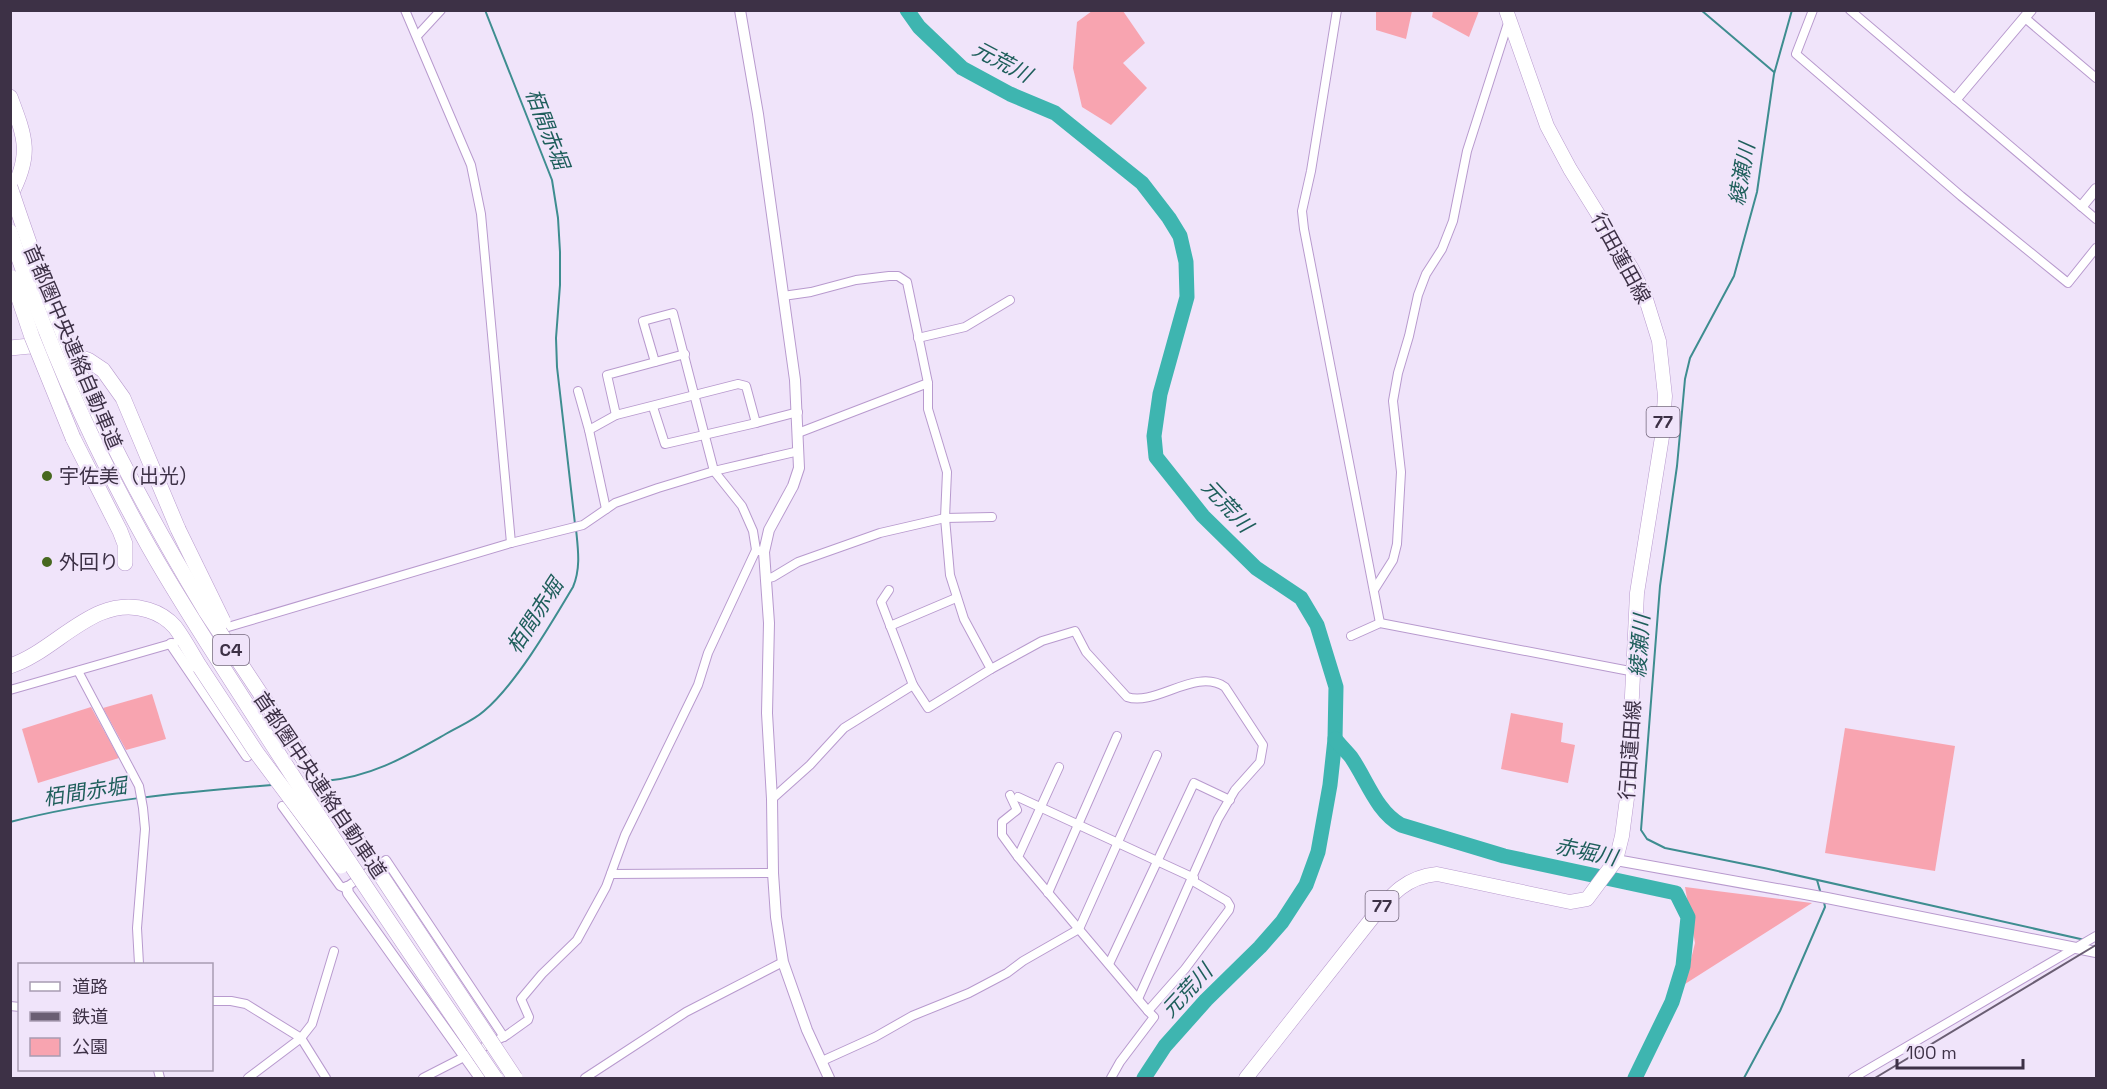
<svg xmlns="http://www.w3.org/2000/svg" width="2107" height="1089" viewBox="0 0 2107 1089" font-family="'Space Grotesk','Noto Sans JP',sans-serif">
<rect width="100%" height="100%" fill="#f0e4fa"/>
<g fill="#f8a4b0">
<polygon points="1092,11 1123,11 1145,43 1123,63 1147,88 1111,125 1082,107 1073,68 1077,22"/>
<polygon points="1376,11 1412,11 1406,39 1376,30"/>
<polygon points="1433,11 1433,10 1479,11 1469,37 1432,17"/>
<polygon points="152,694 166,739 126,750 103,708"/>
<polygon points="91,707 119,758 38,783 22,729"/>
<polygon points="1511,713 1563,723 1561,742 1575,745 1568,783 1501,769"/>
<polygon points="1845,728 1955,746 1935,871 1825,853"/>
<polygon points="1685,887 1812,903 1685,984 1695,943"/>
</g>
<g fill="none" stroke-linecap="round" stroke-linejoin="round">
<g stroke="#3e8d90" stroke-width="2">
<polyline points="485,10 552,180 558,218 560,252 560,285 556,338 557,367 575,524"/>
<polyline points="1701,10 1774,72"/>
<polyline points="1792,10 1774,74 1757,192 1734,276 1690,358 1685,379 1677,466 1660,586 1641,830 1647,839 1665,848 1764,868 2085,940"/>
<path d="M325,781C371,777 405,757 444,735C457,727 473,721 484,711C516,684 551,624 573,587C581,568 578,549 576,529"/>
<path d="M10,822C95,800 185,792 272,785"/>
<polyline points="1817,880 1821,894"/>
<polyline points="1744,1078 1780,1011 1825,907 1824,902"/>
</g>
<g stroke="#3eb5b0" stroke-width="15">
<polyline points="907,10 919,27 962,68 1010,94 1055,113 1142,183 1169,218 1180,236 1186,262 1187,297 1160,394 1154,436 1156,457 1203,516 1256,568 1301,598 1317,625 1336,687 1335,739 1330,785 1318,852 1306,885 1282,922 1260,947 1206,1000 1165,1046 1144,1078"/>
<path d="M1335,739C1340,745 1346,751 1351,757C1367,780 1376,811 1401,825L1504,856L1676,893L1688,917L1683,966L1672,1002L1635,1078"/>
</g>
<g stroke="#b89ace" stroke-width="10">
<g id="minor">
<polyline points="405,10 471,165 481,214 511,543"/>
<polyline points="1337,10 1311,171 1302,211 1304,229 1380,623"/>
<polyline points="1813,10 1796,54 1961,196 2068,283 2096,248"/>
<polyline points="1850,10 2096,219"/>
<polyline points="2025,18 2096,78"/>
<polyline points="417,36 441,10"/>
<polyline points="918,338 965,327 1010,300"/>
<polyline points="685,354 607,375 616,415 738,384 746,386 756,423 798,412"/>
<polyline points="655,362 643,321 673,313 714,471 742,506 753,531 756,550"/>
<polyline points="578,391 589,430 606,509"/>
<polyline points="653,407 665,444 756,423"/>
<polyline points="589,430 616,415"/>
<polyline points="798,433 928,383"/>
<polyline points="765,579 773,577 798,562 880,533 945,518 992,517"/>
<polyline points="889,590 881,602 913,685"/>
<polyline points="1374,590 1393,560 1397,544 1401,472 1393,401 1398,373 1409,336 1418,295 1426,274 1442,249 1453,221 1467,151 1509,20"/>
<polyline points="890,626 956,598"/>
<polyline points="218,630 511,543 583,525 615,503 658,488 714,471 799,451"/>
<polyline points="1351,636 1380,623 1635,672"/>
<path d="M991,669L1042,641L1075,631L1086,652L1127,697C1155,707 1196,667 1225,687L1263,745L1260,762L1235,790L1218,819L1138,999"/>
<polyline points="78,671 139,786 143,808 145,829 137,928 139,964"/>
<polyline points="10,690 174,643"/>
<polyline points="1059,767 1018,857 1148,1011 1185,969 1229,910 1230,906 1227,901 1191,880"/>
<polyline points="1010,795 1017,810 1002,822 1002,835 1018,857"/>
<polyline points="1018,797 1194,878"/>
<polyline points="772,799 810,765 844,728 913,685 928,708 991,669 964,619 950,575 945,518 947,472 928,409 928,383 907,282 898,276 889,276 856,280 811,292 783,296"/>
<polyline points="282,806 340,886 345,888 386,860 504,1037"/>
<polyline points="611,874 773,873"/>
<polyline points="1048,893 1117,736"/>
<polyline points="1109,964 1194,783 1230,800"/>
<polyline points="212,1001 231,1001 246,1004 301,1038 326,1078"/>
<polyline points="10,1006 20,1007"/>
<polyline points="822,1061 875,1037 912,1016 969,993 1007,973 1023,961 1079,929 1157,755"/>
<polyline points="158,1070 160,1078"/>
<polyline points="248,1078 301,1038 312,1024 334,951"/>
<polyline points="423,1078 507,1035 528,1020 529,1017 521,999 542,974 577,940 606,887 625,835 698,685 708,653 756,550 764,552"/>
<polyline points="585,1078 686,1012 783,962"/>
<polyline points="1111,1078 1120,1062 1154,1017 1148,1011"/>
<polyline points="1853,1078 2096,936"/>
</g>
</g>
<g stroke="#b89ace" stroke-width="12">
<g id="tertiary">
<polyline points="740,10 758,114 795,380 799,468 793,486 769,530 764,552 769,623 767,713 772,799 773,873 776,917 783,962 807,1030 829,1078"/>
<polyline points="1956,99 2031,10"/>
<polyline points="2082,206 2096,189"/>
<polyline points="171,644 247,756"/>
<polyline points="1616,860 1827,898 2096,952"/>
<polyline points="347,887 348,893 480,1078"/>
</g>
</g>
<g stroke="#b89ace" stroke-width="15">
<path id="primary" d="M1246,1078L1373,917C1392,894 1406,877 1437,874L1570,902L1587,899L1616,860L1622,836L1627,798L1637,593L1662,437L1665,396L1659,341L1645,296L1632,269L1570,169L1547,126L1506,10"/>
</g>
<g stroke="#b89ace" stroke-width="16">
<g id="motorway">
<path d="M10,97C26,139 32,155 10,196"/>
<polyline points="10,348 30,346 67,353 88,360 103,370 123,398 178,529"/>
<polyline points="73,438 120,531 125,544 125,563"/>
<path d="M10,666C57,651 94,593 148,610C158,613 168,619 175,627C184,639 192,654 200,667"/>
</g>
</g>
<use href="#minor" stroke="#fff" stroke-width="8"/>
<use href="#tertiary" stroke="#fff" stroke-width="10"/>
<use href="#primary" stroke="#fff" stroke-width="14"/>
<use href="#motorway" stroke="#fff" stroke-width="15"/>
<polyline stroke="#6a5e73" stroke-width="2" points="1875,1078 2096,945"/>
<g stroke="#b89ace" stroke-width="16" stroke-linecap="butt">
<g id="motorway-bridge">
<path d="M10,187C35,262 62,338 96,409C129,479 166,545 205,610L515,1078"/>
<path d="M10,232C46,341 93,447 149,547C183,607 221,664 258,722C335,843 415,961 495,1078"/>
<polyline points="12,278 32,337 73,438"/>
<polyline points="178,529 223,621"/>
<polyline points="200,667 256,752 341,866"/>
</g>
</g>
<use href="#motorway-bridge" stroke="#fff" stroke-width="15"/>
</g>
<g fill="#47681f" stroke="#f0e4fa" stroke-width="2">
<circle cx="47" cy="476" r="6"/>
<circle cx="47" cy="562" r="6"/>
</g>
<g text-anchor="middle" stroke-width="4.5" stroke-linejoin="round" paint-order="stroke">
<g fill="#f0e4fa" stroke="#73677c" stroke-width="1.5">
<rect x="1646.5" y="407" width="33" height="30" rx="4.5"/>
<rect x="213" y="635" width="36" height="30" rx="4.5"/>
<rect x="1365.5" y="891" width="33" height="30" rx="4.5"/>
</g>
<g font-size="18" font-weight="bold" fill="#3d3146">
<text x="1663" y="428">77</text>
<text x="231" y="656">C4</text>
<text x="1382" y="912">77</text>
</g>
<g font-size="20" fill="#3d3146" stroke="#f0e4fa">
<text transform="translate(1621 258) rotate(61)" y="7">行田蓮田線</text>
<text transform="translate(73 347) rotate(67)" y="7">首都圏中央連絡自動車道</text>
<text transform="translate(1630 750) rotate(-86)" y="7">行田蓮田線</text>
<text transform="translate(320 785) rotate(56)" y="7">首都圏中央連絡自動車道</text>
</g>
<g font-size="20" fill="#3d3146" stroke="#f0e4fa" text-anchor="start">
<text x="59" y="483">宇佐美（出光）</text>
<text x="59" y="569">外回り</text>
</g>
<g font-size="21" font-style="italic" fill="#1e5e5b" stroke="#f0e4fa">
<text transform="translate(1002 62) rotate(28)" y="7">元荒川</text>
<text transform="translate(547 129) rotate(69)" y="7">栢間赤堀</text>
<text transform="translate(1742 174) rotate(-80)" y="7">綾瀬川</text>
<text transform="translate(1227 506) rotate(47)" y="7">元荒川</text>
<text transform="translate(535 616) rotate(-57)" y="7">栢間赤堀</text>
<text transform="translate(1640 646) rotate(-86)" y="7">綾瀬川</text>
<text transform="translate(85 792) rotate(-9)" y="7">栢間赤堀</text>
<text transform="translate(1586 852) rotate(12)" y="7">赤堀川</text>
<text transform="translate(1187 991) rotate(-47)" y="7">元荒川</text>
</g>
</g>
<rect width="2107" height="1089" fill="none" stroke="#3d3146" stroke-width="24"/>
<rect x="18" y="963" width="195" height="108" fill="#f0e4fa" stroke="#a89cb2" stroke-width="1.5"/>
<rect x="30" y="982" width="30" height="9" fill="#ffffff" stroke="#a89cb2" stroke-width="1.5"/>
<text x="72" y="993" font-size="18" fill="#3d3146">道路</text>
<rect x="30" y="1012" width="30" height="9" fill="#6a5e73" stroke="#a89cb2" stroke-width="1.5"/>
<text x="72" y="1023" font-size="18" fill="#3d3146">鉄道</text>
<rect x="30" y="1038" width="30" height="18" fill="#f8a4b0" stroke="#a89cb2" stroke-width="1.5"/>
<text x="72" y="1053" font-size="18" fill="#3d3146">公園</text>
<path d="M1897 1059v9h126v-9" fill="none" stroke="#3d3146" stroke-width="3"/>
<text x="1906" y="1059" font-size="18" fill="#3d3146" stroke="#f0e4fa" stroke-width="4.5" paint-order="stroke">100 m</text>
</svg>
